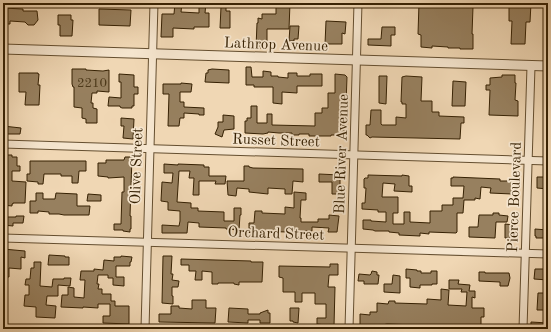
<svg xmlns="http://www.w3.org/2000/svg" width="551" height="332" viewBox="0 0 551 332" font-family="'Old Standard TT',serif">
<rect width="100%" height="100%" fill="#f0d7b4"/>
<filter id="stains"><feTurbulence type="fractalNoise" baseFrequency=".005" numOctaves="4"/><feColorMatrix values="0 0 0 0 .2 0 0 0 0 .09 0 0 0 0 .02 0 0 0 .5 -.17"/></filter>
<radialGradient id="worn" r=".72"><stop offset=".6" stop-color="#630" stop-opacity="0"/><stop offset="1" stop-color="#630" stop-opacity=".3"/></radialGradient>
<g fill="#97805f" stroke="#362103">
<polygon points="175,3 182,3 181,12 199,13 199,3 206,3 205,13 209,13 209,27 194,27 194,29 173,28 173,37 161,37 162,14 174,14"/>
<polygon points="276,3 290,3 289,29 267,29 267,48 256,48 257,23 258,23 258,18 262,19 262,14 276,14"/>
<polygon points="419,3 464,3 464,7 473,7 472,34 473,34 473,49 460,49 460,48 448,48 448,47 432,46 432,48 421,47 421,35 418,34"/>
<polygon points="509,3 531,3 530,22 526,22 525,44 511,44 512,21 509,21"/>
<polygon points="221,7 226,7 226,11 230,11 230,28 220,28"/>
<polygon points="3,8 23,9 23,11 37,11 38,20 34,25 28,25 25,22 10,21 10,24 3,24"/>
<polygon points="99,9 131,10 130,26 99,25"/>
<polygon points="58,15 71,15 71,20 73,20 72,36 60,36 60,25 58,25"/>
<polygon points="326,21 346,22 345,34 342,33 342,44 325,44"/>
<polygon points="290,26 299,26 298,39 294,39 294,41 289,41"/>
<polygon points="382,27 395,27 395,35 391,35 391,46 368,45 368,39 381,39"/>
<polygon points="246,67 251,67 252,77 263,77 263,71 271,72 271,76 278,76 278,77 288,78 288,73 297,73 297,76 310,76 310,74 322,74 322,86 297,86 297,93 282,92 282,104 273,103 273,87 254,87 254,85 246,85"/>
<polygon points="72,69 86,69 86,70 103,71 109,70 109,92 97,91 97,93 92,93 91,103 93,103 93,108 97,109 97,123 86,123 86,119 82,118 82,108 74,107 74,87 73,87 72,84"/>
<polygon points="212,69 229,70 229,83 205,82 206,73 208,73 208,70"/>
<polygon points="19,73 38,73 38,74 39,74 38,85 40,85 39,105 25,105 26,92 19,92"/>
<polygon points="119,74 134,75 134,87 138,87 138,94 134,94 134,106 132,106 132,108 122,108 120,107 120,106 108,106 109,97 121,98 121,82 119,82"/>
<polygon points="335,74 345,75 347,77 346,104 342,103 342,121 344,121 344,135 331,135 331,136 309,136 309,134 299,134 299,135 292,135 292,133 279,133 268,132 268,133 263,134 245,133 245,121 247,121 247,118 251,118 251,106 257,106 257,123 267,123 267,114 272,114 272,125 315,126 315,113 322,113 322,108 328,108 328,93 335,93"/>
<polygon points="502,75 515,75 515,83 516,83 515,100 518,101 518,116 489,115 490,90 486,90 486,85 490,85 490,78 502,77"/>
<polygon points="379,76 387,76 386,104 379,103"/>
<polygon points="406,76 422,77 421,101 432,101 432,112 439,112 439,116 464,117 464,123 461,123 460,139 372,137 370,138 367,135 366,135 366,125 370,125 371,110 381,110 381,124 382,125 396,125 396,117 406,118 406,104 402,104 402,102 401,102 402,77"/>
<polygon points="453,81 466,82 465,106 452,106"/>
<polygon points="181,83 192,84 191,92 180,92 180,102 184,102 184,107 204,108 204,115 199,115 199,114 184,113 184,118 180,118 179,126 168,126 169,94 163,94 163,84 181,84"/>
<polygon points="223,115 234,116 234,129 224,130 222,137 215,134 218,127 218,122 223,122"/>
<polygon points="121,118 134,119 133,139 123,138 124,126 121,126"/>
<polygon points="3,126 21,128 20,134 3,134"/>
<polygon points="3,155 12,155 12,157 17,157 17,166 20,166 20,171 12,171 12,181 26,182 25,203 13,203 13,204 12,204 12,206 3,205"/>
<polygon points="125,157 132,157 130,216 131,216 131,229 130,229 130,232 123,231 123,230 114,230 114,224 121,224 122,192 124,192 124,177 108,178 108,177 98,176 98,163 106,163 106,160 124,160"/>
<polygon points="30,161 86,161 86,171 79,171 78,183 72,183 72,176 61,176 61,174 44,174 43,184 38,184 38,182 27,181 27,174 30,174"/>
<polygon points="164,164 178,165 178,164 204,165 204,167 209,167 209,176 226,176 225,184 215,184 216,181 199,181 199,195 193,195 194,178 189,178 190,171 179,171 177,202 191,203 191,208 198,208 198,211 224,212 224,221 234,221 234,208 241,208 241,215 240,215 239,230 226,229 226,228 199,227 199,223 188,222 187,233 162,233 162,225 179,226 180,221 180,211 168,210 168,202 161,201 162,182 172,183 173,173 164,173"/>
<polygon points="244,166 249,166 249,167 253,168 303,169 303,182 293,181 292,194 285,194 285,189 268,188 268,194 249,192 249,189 237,188 236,196 228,195 227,181 244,181"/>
<polygon points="319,174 340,175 340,186 338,186 338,194 332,194 332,182 319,182"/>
<polygon points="368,175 402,176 402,175 409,176 409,186 412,186 412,192 394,191 395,184 383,183 382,197 398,197 398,213 393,213 393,224 404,224 404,212 410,212 410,222 430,223 430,211 442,211 442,205 453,205 453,198 463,198 464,186 451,186 451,178 453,178 453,177 500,179 500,181 511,181 511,179 517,179 517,189 512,189 512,194 490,193 491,188 481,187 480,199 475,198 475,200 464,200 463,213 457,213 457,232 456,233 429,232 429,234 420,233 420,236 399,235 399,233 389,232 389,231 375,231 373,230 363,229 363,220 371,220 371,221 386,222 386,212 378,212 378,210 362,209 362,203 365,203 366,188 364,188 364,179 365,178 368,178"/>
<polygon points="537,177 548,177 548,189 537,188"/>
<polygon points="294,192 306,193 306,200 301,200 300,218 301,218 301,222 318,222 318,219 329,219 329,215 339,216 337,232 328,232 329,228 312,227 312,231 298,231 298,229 289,229 288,232 249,231 249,223 254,223 255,211 262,211 262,213 285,214 285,207 294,208"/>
<polygon points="36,193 43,193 43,199 55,199 56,193 77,194 77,206 90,206 89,215 64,215 59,214 49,214 49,212 38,211 38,213 30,213 30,201 36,201"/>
<polygon points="88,194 101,195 101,201 87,201"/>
<polygon points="493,213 499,213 499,215 508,216 507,222 496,222 495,238 469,237 469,227 478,227 479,215 493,215"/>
<polygon points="16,216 24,216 23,223 13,223 13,226 3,225 3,217 16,217"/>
<polygon points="505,224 514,225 513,238 505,238"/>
<polygon points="535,229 548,230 548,237 545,237 545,238 536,238 536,236 535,236"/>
<polygon points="3,249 25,251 25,258 21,257 21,269 9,268 9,277 3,277"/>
<polygon points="49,255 65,256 65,257 69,257 69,265 48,265"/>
<polygon points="121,256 132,257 131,262 130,262 130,266 116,266 116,277 124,277 124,286 113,285 113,278 108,278 108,275 98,275 97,284 99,284 98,289 102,289 102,294 111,294 111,301 115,301 115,306 129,306 129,324 103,323 103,316 110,316 110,304 98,304 98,308 83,307 83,308 61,307 62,295 68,295 68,287 74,288 74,297 84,298 85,280 80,280 81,271 94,271 94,269 103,270 104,260 114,261 114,257 121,257"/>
<polygon points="163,256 172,256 171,274 173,274 172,280 179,281 178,287 172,287 172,296 173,296 173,304 162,303"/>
<polygon points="181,259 251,261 251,262 263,262 262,282 239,282 239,285 234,284 234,283 218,283 218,284 212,284 212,272 202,271 202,280 195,280 196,271 189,271 189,265 181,265"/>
<polygon points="34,262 41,262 40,286 52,287 53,279 64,279 64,278 71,278 70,286 58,285 58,296 47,296 46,305 56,306 55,318 36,317 36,307 24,306 25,295 29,295 29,285 25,285 26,279 30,279 31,268 34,268"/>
<polygon points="330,264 338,264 338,275 329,275 328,287 335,287 334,326 317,324 317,318 326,318 326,304 315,304 315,293 302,293 302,302 295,302 295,292 283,292 283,278 279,277 279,266 330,267"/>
<polygon points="406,269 417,270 417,271 421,271 421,273 431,273 431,271 437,271 437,284 432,284 432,285 420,285 420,288 410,287 410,278 406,278"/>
<polygon points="535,269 548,269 548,280 534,279"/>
<polygon points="372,271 377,272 377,275 379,275 378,284 364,284 364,281 358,281 359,274 370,275 371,274"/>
<polygon points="479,272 485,272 485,273 509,273 510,278 508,286 500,286 500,282 479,281"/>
<polygon points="393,275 400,276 400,293 384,292 384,284 392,284"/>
<polygon points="449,280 459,280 458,284 470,285 469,291 475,291 475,298 472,297 472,308 484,308 484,317 481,317 481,329 447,329 447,326 387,324 382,325 368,325 368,328 360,327 360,314 370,315 370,312 377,312 377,303 388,304 389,301 395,301 395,303 427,304 427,299 441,300 441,289 449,290 448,305 466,306 467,292 461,292 462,289 449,289"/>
<polygon points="538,293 545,293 545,310 537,310"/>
<polygon points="192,300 206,300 206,308 216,308 215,323 159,322 159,314 171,314 171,306 179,306 179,308 192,309"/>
<polygon points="229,308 248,309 248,314 260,314 260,313 268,310 268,313 270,313 270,323 260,323 260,320 248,320 248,323 228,322"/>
<polygon points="290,308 299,308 298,323 293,322 293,321 290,321"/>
<polygon points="531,322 548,323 548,329 531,329"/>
</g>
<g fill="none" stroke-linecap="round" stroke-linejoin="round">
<g stroke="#644e2f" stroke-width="9">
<g id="minor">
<polyline points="3,144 548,161"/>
<polyline points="3,238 548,254"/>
<polyline points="145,329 154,3"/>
<polyline points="349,329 358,3"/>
<polyline points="523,329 531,66"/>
</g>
</g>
<g stroke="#644e2f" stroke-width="11">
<polyline id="tertiary" points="3,49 548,66"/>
</g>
<use href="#minor" stroke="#f5e5ce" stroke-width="7"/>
<use href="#tertiary" stroke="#f5e5ce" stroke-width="9"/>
</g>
<g text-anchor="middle" stroke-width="3.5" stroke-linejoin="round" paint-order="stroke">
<g font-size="13" fill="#4e391a">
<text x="92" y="87">2210</text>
</g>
<g font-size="15" fill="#362103" stroke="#f5e5ce">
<text transform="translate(276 44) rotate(2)" y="5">Lathrop Avenue</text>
<text transform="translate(276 140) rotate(2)" y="5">Russet Street</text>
<text transform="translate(341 154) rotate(-88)" y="5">Blue River Avenue</text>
<text transform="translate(136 166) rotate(-88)" y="5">Olive Street</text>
<text transform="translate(514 197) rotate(-88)" y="5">Pierce Boulevard</text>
<text transform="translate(276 233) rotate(2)" y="5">Orchard Street</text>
</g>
</g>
<rect width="551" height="332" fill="none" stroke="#f0d7b4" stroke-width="16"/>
<rect x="4" y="4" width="543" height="324" fill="none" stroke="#362103" stroke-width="2"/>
<rect x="8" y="8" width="535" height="316" fill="none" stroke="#362103"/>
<rect width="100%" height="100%" filter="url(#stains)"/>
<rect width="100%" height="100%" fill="url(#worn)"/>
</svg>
